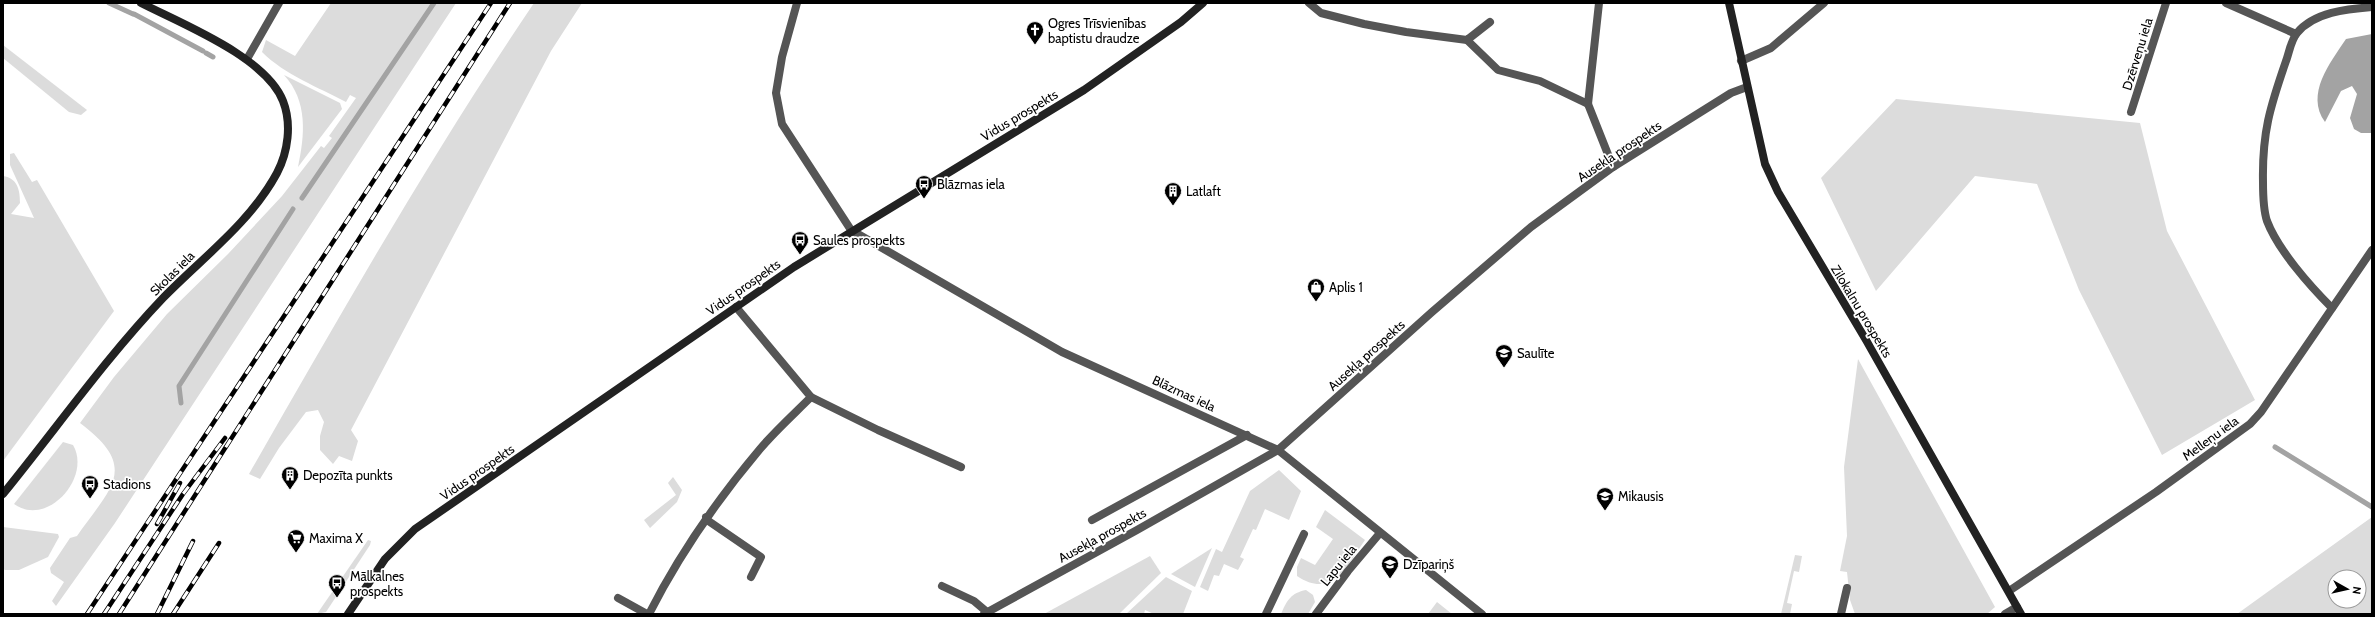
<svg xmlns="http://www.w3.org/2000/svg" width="2375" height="617" viewBox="0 0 2375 617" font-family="Cabin,sans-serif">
<rect width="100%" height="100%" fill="#fff"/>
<g fill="#dcdcdc" fill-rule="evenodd">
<path d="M331,3H456L115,523L56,606L52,601L64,582L51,573L50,568L70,538L77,536C111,487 140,468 80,423L114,377L167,314L228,254L282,196L321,146L324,148L332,138L329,136L356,98L350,95L346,102C318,87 285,75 262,52L266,40L295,56Z"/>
<path d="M534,3H582L551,51L351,430L358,441L352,461L339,456L333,464L320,450V436L324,422L318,410L306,412L279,448L260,479L249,474C340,315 431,155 534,3Z"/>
<polygon points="3,45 87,110 81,115 69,112 3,58"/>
<path d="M284,75L340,103L342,109L298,167C305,135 308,101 284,75Z"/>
<polygon points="1896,99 2140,123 2167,231 2255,400 2162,455 2079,290 2037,184 1975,176 1876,291 1821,178"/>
<path d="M14,153L32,182L37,180L114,311L3,461V176C18,178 20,191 20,203L11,214L34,218L10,165V154Z"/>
<polygon points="1858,359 1995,607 1987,614 1855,614 1850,600 1847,572 1840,571 1847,536 1844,467"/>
<path d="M63,442L73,445C92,477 47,528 14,504Z"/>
<polygon points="1279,470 1301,491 1289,520 1265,509 1256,530 1253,529 1240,557 1244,559 1238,570 1224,564 1219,576 1214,575 1208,591 1200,587 1216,549 1222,552 1250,491"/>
<polygon points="673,477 682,490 677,502 650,528 644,520 676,495 668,483"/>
<path d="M1325,510L1365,540C1347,565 1333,600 1297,576V567L1301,558L1315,565L1333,539L1316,527Z"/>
<path d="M2372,517V614H2237ZM2335,577H2359V601H2335Z"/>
<polygon points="3,527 58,534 59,537 48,557 19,570 5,570 3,569"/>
<polygon points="368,540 371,541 370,545 326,612 317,614"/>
<polygon points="1212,548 1195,587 1171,574"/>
<polygon points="1795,555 1802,556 1799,572 1794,571 1787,603 1792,604 1790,614 1781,614"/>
<polygon points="1150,556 1161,573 1119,614 1044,614"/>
<polygon points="1166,577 1192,591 1183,614 1154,614 1145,610 1144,614 1126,614"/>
<path d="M1306,590L1313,595L1315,602L1308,614H1281C1287,600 1291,593 1306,590Z"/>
<polygon points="1437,602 1452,614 1428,614"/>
</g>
<path fill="#a3a3a3" d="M2372,34V133H2361L2354,129L2350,118L2357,94L2352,86L2341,91L2325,122C2305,94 2330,63 2346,39Z"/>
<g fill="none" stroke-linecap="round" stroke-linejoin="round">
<g stroke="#a3a3a3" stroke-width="5">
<polyline points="109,3 133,14"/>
<polyline points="134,14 203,51"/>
<polyline points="206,53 213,57"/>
<polyline points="302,198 434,3"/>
<polyline points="181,403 179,386 293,209"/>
<polyline points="2275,447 2372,507"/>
</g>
<g stroke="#555" stroke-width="8">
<polyline points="797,3 782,57 776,93 782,124 851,230 1062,352 1278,450 1482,614"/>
<polyline points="1309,3 1321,13 1364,24 1406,32 1467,40 1490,22"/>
<polyline points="1599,3 1588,104 1613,167"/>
<polyline points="2226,3 2296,34"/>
<polyline points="1467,40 1498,70 1540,81 1588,104"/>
<polyline points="247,59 279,3"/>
<polyline points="1741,61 1771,48 1824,3"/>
<polyline points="2131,112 2166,3"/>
<path d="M2332,308C2310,286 2278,250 2267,221C2263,209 2263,195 2263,182C2262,133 2270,107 2286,61C2289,53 2291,40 2297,33C2314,12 2347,9 2372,7"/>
<polyline points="811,397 878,430 961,467"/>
<polyline points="706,517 707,520 761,557 751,577"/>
<polyline points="1092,520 1247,435"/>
<polyline points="942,586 974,601 987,612"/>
<polyline points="2009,591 2156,492 2250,424 2261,412 2372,250"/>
<polyline points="618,598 647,614"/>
<path d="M649,614C679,555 717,500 760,449C775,431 794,414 811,397L736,307"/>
<polyline points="984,614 1137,530 1278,450 1432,312 1531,227 1613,167 1731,93 1747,87"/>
<polyline points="1266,614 1304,534"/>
<polyline points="1316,614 1348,571 1380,533"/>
<polyline points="1841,614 1847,588"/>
<polyline points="2005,614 2017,607"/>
</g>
<g stroke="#222" stroke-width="8">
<polyline points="1729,3 1765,164 1778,192 1866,340 2021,614"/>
<path d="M3,494C56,429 105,359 163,298C202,258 250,223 277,173C288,152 292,124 283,101C266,57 182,24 141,3"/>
<polyline points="348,614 385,559 415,529 794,267 1084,90 1181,22 1203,3"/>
</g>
<g stroke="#000" stroke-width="4.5">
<g id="rail">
<polyline points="157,524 180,483"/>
<polyline points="87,614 491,3"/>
<polyline points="104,614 183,494 225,438"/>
<polyline points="119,614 510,3"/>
<polyline points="157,614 193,541"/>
<polyline points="173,614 219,543"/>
</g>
</g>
<use href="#rail" stroke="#fff" stroke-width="3" stroke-dasharray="9" stroke-linecap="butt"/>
</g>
<defs>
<g id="church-pin" transform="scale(0.9)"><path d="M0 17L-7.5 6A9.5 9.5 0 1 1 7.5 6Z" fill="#000" stroke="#fff"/><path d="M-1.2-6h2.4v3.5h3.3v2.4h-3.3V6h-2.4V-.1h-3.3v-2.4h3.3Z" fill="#fff"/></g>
<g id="bus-pin" transform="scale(0.9)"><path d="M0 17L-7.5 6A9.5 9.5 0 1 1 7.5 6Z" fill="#000" stroke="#fff"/><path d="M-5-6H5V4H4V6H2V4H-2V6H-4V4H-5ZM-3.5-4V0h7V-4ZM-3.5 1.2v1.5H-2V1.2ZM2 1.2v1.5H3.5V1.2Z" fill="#fff"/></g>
<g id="building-pin" transform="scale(0.9)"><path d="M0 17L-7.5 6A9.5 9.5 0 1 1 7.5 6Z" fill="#000" stroke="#fff"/><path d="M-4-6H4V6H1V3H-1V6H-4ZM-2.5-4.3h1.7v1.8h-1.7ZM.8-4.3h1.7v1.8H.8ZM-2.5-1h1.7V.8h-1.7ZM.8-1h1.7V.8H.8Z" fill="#fff"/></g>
<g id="shop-pin" transform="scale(0.9)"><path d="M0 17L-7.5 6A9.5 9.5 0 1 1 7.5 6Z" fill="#000" stroke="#fff"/><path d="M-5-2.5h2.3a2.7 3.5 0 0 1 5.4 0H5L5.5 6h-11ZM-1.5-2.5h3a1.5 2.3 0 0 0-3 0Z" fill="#fff"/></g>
<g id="school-pin" transform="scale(0.9)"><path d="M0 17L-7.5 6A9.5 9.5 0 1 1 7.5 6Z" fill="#000" stroke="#fff"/><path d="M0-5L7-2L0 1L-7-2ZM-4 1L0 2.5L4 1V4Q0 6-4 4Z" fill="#fff"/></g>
<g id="supermarket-pin" transform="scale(0.9)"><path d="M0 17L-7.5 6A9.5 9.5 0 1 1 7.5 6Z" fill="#000" stroke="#fff"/><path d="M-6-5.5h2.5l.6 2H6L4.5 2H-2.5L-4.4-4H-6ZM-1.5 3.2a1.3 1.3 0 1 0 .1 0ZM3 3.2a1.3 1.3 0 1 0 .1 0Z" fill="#fff"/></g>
</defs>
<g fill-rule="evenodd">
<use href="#church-pin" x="1035" y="30"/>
<use href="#bus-pin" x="924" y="184"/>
<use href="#building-pin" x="1173" y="191"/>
<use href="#bus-pin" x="800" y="240"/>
<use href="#shop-pin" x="1316" y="287"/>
<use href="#school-pin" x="1504" y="353"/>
<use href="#building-pin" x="290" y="475"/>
<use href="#bus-pin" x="90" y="484"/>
<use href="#school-pin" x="1605" y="496"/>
<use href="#supermarket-pin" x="296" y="538"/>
<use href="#school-pin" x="1390" y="564"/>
<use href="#bus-pin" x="337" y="583"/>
</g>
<g text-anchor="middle" stroke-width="3.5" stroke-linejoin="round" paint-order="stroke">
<g font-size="13" fill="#000" stroke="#fff" text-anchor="start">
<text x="1048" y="28">Ogres Trīsvienības<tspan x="1048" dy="15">baptistu draudze</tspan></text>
<text x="937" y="189">Blāzmas iela</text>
<text x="1186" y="196">Latlaft</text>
<text x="813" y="245">Saules prospekts</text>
<text x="1329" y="292">Aplis 1</text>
<text x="1517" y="358">Saulīte</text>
<text x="303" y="480">Depozīta punkts</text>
<text x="103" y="489">Stadions</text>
<text x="1618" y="501">Mikausis</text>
<text x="309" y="543">Maxima X</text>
<text x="1403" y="569">Dzīpariņš</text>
<text x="350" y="581">Mālkalnes<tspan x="350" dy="15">prospekts</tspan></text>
</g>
<g font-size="13" fill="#000" stroke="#fff">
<text transform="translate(2137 54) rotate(-73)" y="5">Dzērveņu iela</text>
<text transform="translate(1019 115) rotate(-31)" y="5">Vidus prospekts</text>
<text transform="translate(1619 151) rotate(-34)" y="5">Ausekļa prospekts</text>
<text transform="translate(172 273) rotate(-45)" y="5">Skolas iela</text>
<text transform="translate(743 287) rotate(-35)" y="5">Vidus prospekts</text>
<text transform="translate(1862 311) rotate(59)" y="5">Zilokalnu prospekts</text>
<text transform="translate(1366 355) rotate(-42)" y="5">Ausekļa prospekts</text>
<text transform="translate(1184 393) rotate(25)" y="5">Blāzmas iela</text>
<text transform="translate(2210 438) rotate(-36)" y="5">Melleņu iela</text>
<text transform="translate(477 472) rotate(-35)" y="5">Vidus prospekts</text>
<text transform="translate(1102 535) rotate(-29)" y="5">Ausekļa prospekts</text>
<text transform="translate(1338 565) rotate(-51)" y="5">Lapu iela</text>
</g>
</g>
<rect width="2375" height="617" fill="none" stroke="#000000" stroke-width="8"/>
<g transform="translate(2347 589) rotate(98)"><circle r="19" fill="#ffffff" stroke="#999999"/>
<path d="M0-3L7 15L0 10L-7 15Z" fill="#000000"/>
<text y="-6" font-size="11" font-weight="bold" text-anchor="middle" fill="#000000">N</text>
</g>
</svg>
